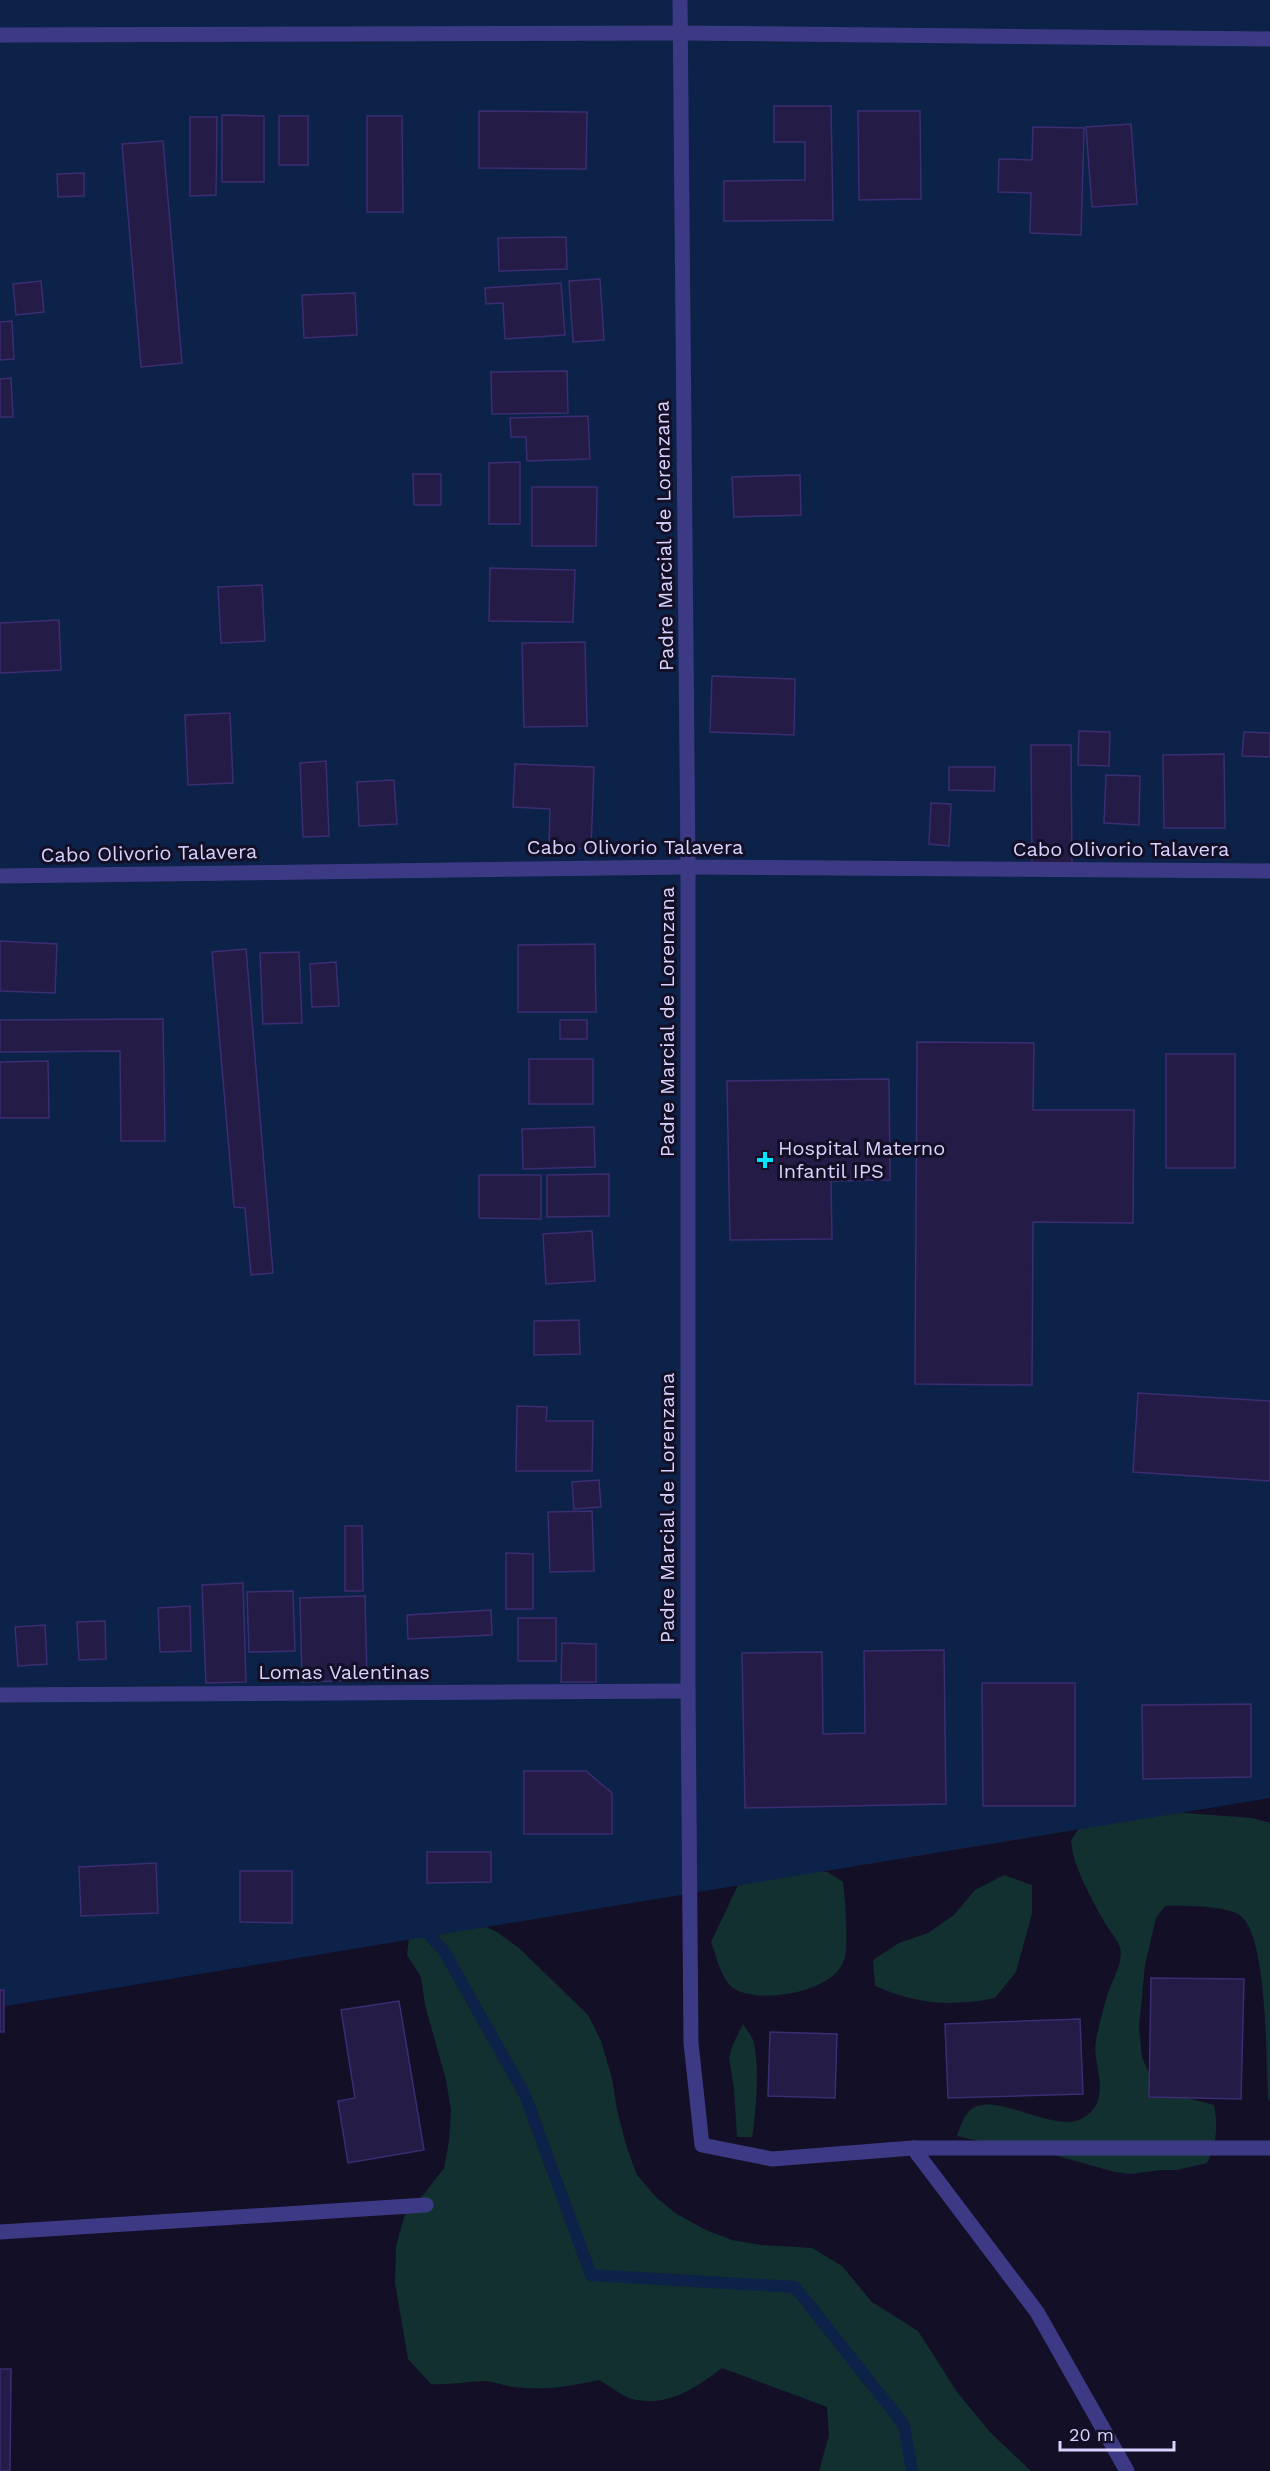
<svg xmlns="http://www.w3.org/2000/svg" width="1270" height="2471" viewBox="0 0 1270 2471" font-family="'Work Sans',sans-serif">
<rect width="100%" height="100%" fill="#130f26"/>
<g fill="#12302f">
<path d="M1156,1802L1186,1813L1252,1818L1270,1823V2101L1268,2099C1266,2063 1268,1939 1241,1916C1230,1906 1181,1905 1165,1906L1156,1918L1145,1965L1139,2027L1142,2057L1148,2071L1168,2093L1214,2105C1218,2124 1217,2145 1207,2163L1177,2170H1161L1131,2174L1115,2172L1036,2150L1004,2147L957,2136C961,2125 965,2110 977,2106C1009,2095 1069,2145 1094,2108C1108,2088 1092,2062 1096,2040C1099,2025 1103,2010 1107,1996C1111,1982 1124,1962 1120,1948C1117,1938 1108,1929 1103,1920C1090,1895 1073,1867 1071,1840L1080,1827Z"/>
<path d="M798,1862L829,1873L843,1882C845,1896 849,1948 844,1960C834,1993 758,2005 733,1988C721,1979 716,1955 711,1942L740,1881Z"/>
<path d="M1004,1875L1032,1885V1914L1016,1972L995,1998C951,2007 916,2004 875,1986L873,1960L899,1943L928,1933L954,1915L975,1890Z"/>
<path d="M472,1920L497,1932L519,1948L588,2015L601,2041L612,2078L617,2110L627,2148L637,2175L655,2196L675,2213L706,2230L732,2240L761,2245L812,2248L842,2266L872,2302L918,2331L957,2392L990,2432L1031,2471H819L829,2435L827,2407L722,2368C697,2387 670,2406 636,2400C624,2398 610,2386 599,2380C571,2386 543,2391 515,2387C504,2386 493,2381 483,2381C465,2382 448,2385 431,2384L408,2359L395,2283L396,2246L405,2214L424,2194L444,2168L449,2141L451,2110L446,2080L425,2005L421,1977L407,1955L410,1929Z"/>
<path d="M743,2024C746,2029 751,2035 753,2040C760,2062 756,2114 752,2137H737L734,2089L729,2058L733,2044Z"/>
</g>
<polygon fill="#0c2248" points="0,0 1270,0 1270,1798 0,2007"/>
<g fill="none" stroke-linecap="round" stroke-linejoin="round">
<polyline stroke="#0c2248" stroke-width="12" points="421,1926 444,1951 525,2095 591,2275 795,2287 904,2425 912,2471"/>
</g>
<g fill="#241b47" stroke="#3b2d73" stroke-width="1.5">
<polygon points="774,106 831,106 833,220 724,221 724,181 805,180 805,142 774,142"/>
<polygon points="479,111 587,112 586,169 479,168"/>
<polygon points="858,111 920,111 921,199 859,200"/>
<polygon points="222,115 264,116 264,182 222,182"/>
<rect x="279" y="116" width="29" height="49"/>
<polygon points="367,116 402,116 403,212 367,212"/>
<polygon points="190,117 217,117 216,195 190,196"/>
<polygon points="1131,124 1137,204 1092,207 1086,127"/>
<polygon points="1033,127 1084,128 1081,235 1030,233 1031,193 998,192 999,159 1032,160"/>
<polygon points="163,141 182,363 141,367 122,144"/>
<polygon points="84,173 84,196 58,197 57,174"/>
<polygon points="566,237 567,269 499,271 498,238"/>
<polygon points="600,279 604,340 573,342 569,281"/>
<polygon points="41,281 44,312 16,315 13,284"/>
<polygon points="561,283 565,335 505,339 503,303 486,304 485,288"/>
<polygon points="355,293 357,335 304,338 302,295"/>
<polygon points="12,321 14,359 0,360 0,322"/>
<polygon points="567,371 568,413 492,414 491,372"/>
<polygon points="11,378 13,417 0,417 0,379"/>
<polygon points="588,416 590,459 527,461 526,437 511,437 510,418"/>
<polygon points="520,462 520,524 489,524 489,463"/>
<polygon points="413,474 441,474 441,505 414,505"/>
<polygon points="800,475 801,515 734,517 732,477"/>
<polygon points="532,487 597,487 596,546 532,546"/>
<polygon points="490,568 575,570 573,622 489,621"/>
<polygon points="262,585 265,641 221,643 218,587"/>
<polygon points="59,620 61,670 0,673 0,623"/>
<polygon points="585,642 587,726 524,727 522,643"/>
<polygon points="712,676 795,679 794,735 710,732"/>
<polygon points="230,713 233,783 188,785 185,715"/>
<polygon points="1079,731 1110,732 1109,766 1078,765"/>
<polygon points="1244,732 1270,733 1270,757 1242,756"/>
<polygon points="1031,745 1071,745 1072,863 1032,863"/>
<polygon points="1224,754 1225,828 1164,828 1163,755"/>
<polygon points="326,761 329,836 303,837 300,763"/>
<polygon points="515,764 594,767 591,849 549,847 550,809 513,807"/>
<polygon points="949,767 995,767 994,791 949,790"/>
<polygon points="1106,775 1140,776 1139,825 1104,823"/>
<polygon points="394,780 397,824 359,826 357,782"/>
<polygon points="931,803 951,804 949,846 929,844"/>
<polygon points="0,941 57,944 55,993 0,991"/>
<polygon points="595,944 596,1012 518,1012 518,945"/>
<polygon points="246,949 273,1273 251,1275 245,1208 234,1207 212,952"/>
<polygon points="299,952 302,1023 263,1024 260,953"/>
<polygon points="336,962 339,1006 312,1007 310,964"/>
<polygon points="163,1019 165,1141 121,1141 120,1051 0,1052 0,1020"/>
<rect x="560" y="1020" width="27" height="19"/>
<polygon points="917,1042 1034,1043 1033,1110 1134,1110 1133,1223 1033,1222 1032,1385 915,1384"/>
<rect x="1166" y="1054" width="69" height="114"/>
<rect x="529" y="1059" width="64" height="45"/>
<polygon points="48,1061 49,1118 0,1118 0,1062"/>
<polygon points="889,1079 890,1180 831,1181 832,1239 730,1240 727,1081"/>
<polygon points="594,1127 595,1167 523,1169 522,1129"/>
<polygon points="609,1174 609,1216 547,1217 547,1175"/>
<polygon points="479,1175 541,1175 541,1219 479,1218"/>
<polygon points="592,1231 595,1281 546,1284 543,1234"/>
<polygon points="579,1320 580,1354 534,1355 534,1321"/>
<polygon points="1138,1393 1270,1401 1270,1481 1133,1472"/>
<polygon points="517,1406 547,1407 546,1421 593,1421 592,1471 516,1471"/>
<polygon points="599,1480 601,1507 574,1509 572,1482"/>
<polygon points="592,1511 594,1571 550,1572 548,1512"/>
<polygon points="345,1526 362,1526 363,1591 345,1591"/>
<polygon points="506,1553 533,1554 533,1609 506,1609"/>
<polygon points="243,1583 246,1682 206,1683 202,1585"/>
<polygon points="293,1591 295,1651 249,1652 247,1592"/>
<polygon points="365,1596 367,1680 302,1682 300,1598"/>
<polygon points="190,1606 191,1651 160,1652 158,1608"/>
<polygon points="491,1610 492,1635 408,1639 407,1615"/>
<rect x="518" y="1618" width="38" height="43"/>
<polygon points="105,1621 106,1659 79,1660 77,1622"/>
<polygon points="45,1625 47,1664 18,1666 15,1627"/>
<polygon points="562,1643 596,1644 596,1682 561,1682"/>
<polygon points="944,1650 946,1804 745,1808 742,1653 822,1652 823,1734 865,1733 864,1651"/>
<polygon points="982,1683 1075,1683 1075,1806 983,1806"/>
<polygon points="1251,1704 1251,1777 1143,1779 1142,1705"/>
<polygon points="524,1771 586,1771 612,1793 612,1834 524,1834"/>
<polygon points="427,1852 491,1852 491,1882 427,1883"/>
<polygon points="156,1863 158,1913 81,1916 79,1867"/>
<polygon points="240,1871 292,1871 292,1923 240,1922"/>
<polygon points="1151,1978 1244,1979 1241,2099 1149,2097"/>
<rect x="0" y="1990" width="4" height="42"/>
<polygon points="399,2001 424,2150 348,2163 338,2101 355,2098 341,2010"/>
<polygon points="1080,2019 1083,2094 948,2098 945,2024"/>
<polygon points="770,2032 837,2034 835,2098 768,2096"/>
<polygon points="0,2369 11,2369 10,2471 0,2471"/>
</g>
<g fill="none" stroke-linecap="round" stroke-linejoin="round">
<g stroke="#3d3a85" stroke-width="15">
<polyline points="680,0 688,867 688,1691 691,2043 702,2145 772,2159 913,2148 1270,2148"/>
<polyline points="0,876 688,867 1270,871"/>
<polyline points="0,1695 688,1691"/>
<polyline points="913,2148 1037,2312 1127,2471"/>
<polyline points="0,2232 426,2205"/>
</g>
<polyline stroke="#3d3a85" stroke-width="15" points="0,35 680,33 1270,39"/>
</g>
<path fill="#00e5ff" stroke="#130f26" stroke-width="2" d="M762 1151h6v6h6v6h-6v6h-6v-6h-6v-6h6z"/>
<g text-anchor="middle" stroke-width="6" stroke-linejoin="round" paint-order="stroke">
<g font-size="20" fill="#d9d4ff" stroke="#130f26">
<text transform="translate(664 536) rotate(-91)" y="7">Padre Marcial de Lorenzana</text>
<text x="635" y="854">Cabo Olivorio Talavera</text>
<text x="1121" y="856">Cabo Olivorio Talavera</text>
<text transform="translate(149 853) rotate(-1)" y="7">Cabo Olivorio Talavera</text>
<text transform="translate(667 1022) rotate(-90)" y="7">Padre Marcial de Lorenzana</text>
<text transform="translate(667 1508) rotate(-90)" y="7">Padre Marcial de Lorenzana</text>
<text x="344" y="1679">Lomas Valentinas</text>
</g>
<g font-size="20" fill="#d9d4ff" stroke="#130f26" text-anchor="start">
<text x="778" y="1155">Hospital Materno<tspan x="778" dy="23">Infantil IPS</tspan></text>
</g>
</g>
<path d="M1060 2441v9h114v-9" fill="none" stroke="#d9d4ff" stroke-width="3"/>
<text x="1069" y="2441" font-size="18" fill="#d9d4ff" stroke="#130f26" stroke-width="4.5" paint-order="stroke">20 m</text>
</svg>
